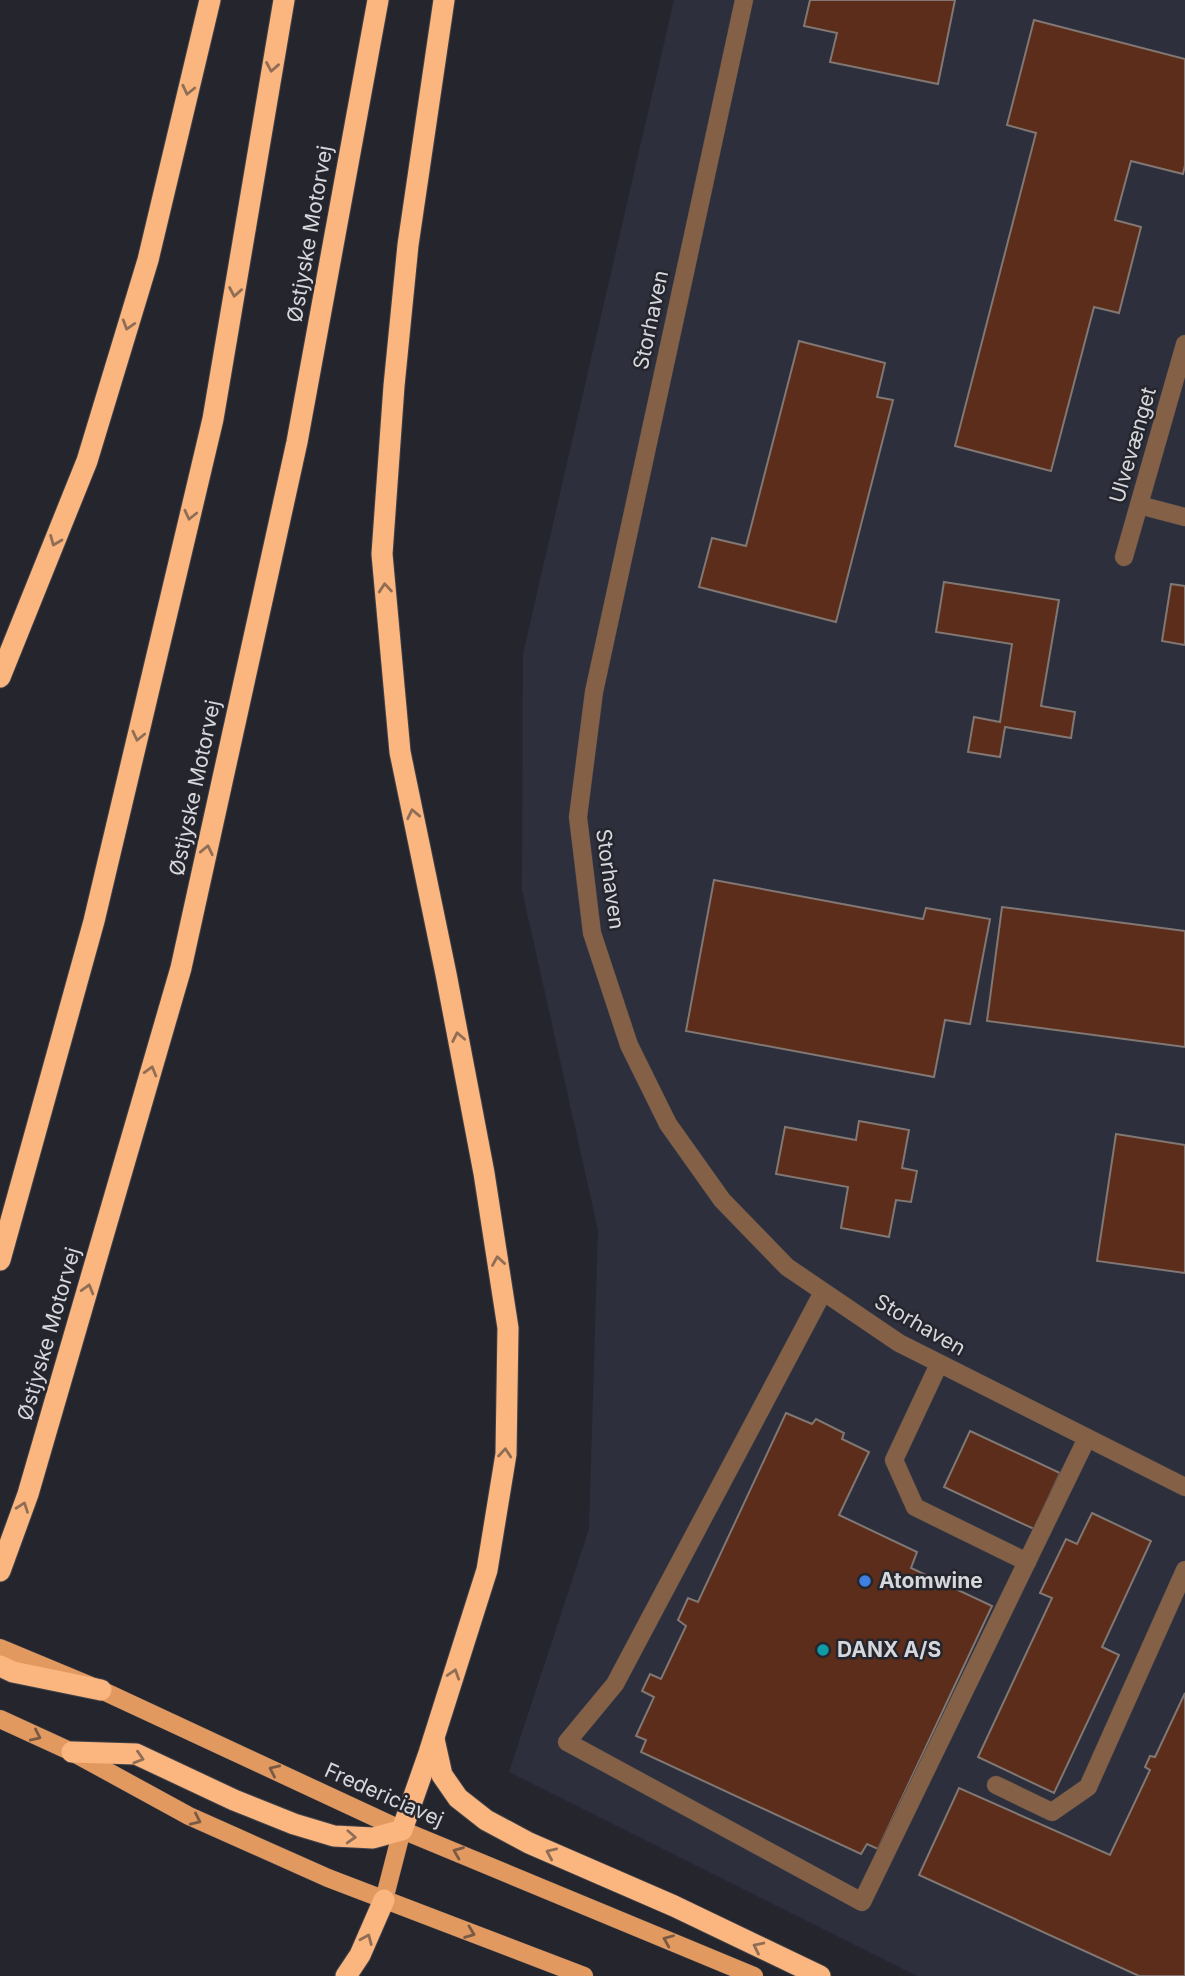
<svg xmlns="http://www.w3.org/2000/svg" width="1185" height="1976" viewBox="0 0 1185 1976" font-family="Inter,sans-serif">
<rect width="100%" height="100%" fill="#25262d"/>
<polygon fill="#2d2f3d" points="674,0 1185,0 1185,1976 917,1976 509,1772 589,1529 598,1230 522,890 523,654"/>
<g fill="#5b2d1a" stroke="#817773" stroke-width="2">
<polygon points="810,0 955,0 938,84 830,62 837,33 804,26"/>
<polygon points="1034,20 1185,59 1185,165 1183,174 1131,161 1115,220 1141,227 1119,313 1094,307 1051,471 955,446 1036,133 1007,125"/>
<polygon points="799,341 885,363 877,397 893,400 836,622 699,587 712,538 746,546"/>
<polygon points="944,582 1059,600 1041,706 1075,712 1071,738 1005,727 1000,757 968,752 974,717 1000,722 1012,644 936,632"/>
<polygon points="1171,584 1185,586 1185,645 1162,641"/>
<polygon points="714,880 923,919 926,908 990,919 970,1024 945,1020 934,1077 686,1031"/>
<polygon points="1002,907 1185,931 1185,1047 987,1021"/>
<polygon points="859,1121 909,1130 902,1168 917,1171 911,1202 896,1200 889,1237 841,1228 848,1187 776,1174 785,1127 856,1140"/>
<polygon points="1116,1134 1185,1145 1185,1273 1097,1261"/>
<polygon points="786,1413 812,1424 816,1419 844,1433 842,1439 869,1452 839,1515 917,1552 911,1568 992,1606 878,1849 867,1844 861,1854 641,1752 646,1740 636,1736 654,1697 642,1691 650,1674 661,1679 686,1626 678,1620 688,1598 698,1602"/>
<polygon points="970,1431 1060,1473 1034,1529 944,1487"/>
<polygon points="1092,1513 1151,1541 1102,1647 1119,1655 1054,1793 978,1757 1052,1598 1040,1593 1066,1539 1077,1544"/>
<polygon points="1185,1693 1185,1976 1139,1976 919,1875 959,1788 1110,1855 1150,1770 1145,1767 1150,1756 1155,1757"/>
</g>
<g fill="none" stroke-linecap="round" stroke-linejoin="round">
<g stroke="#414249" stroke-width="19">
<g id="minor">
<polyline points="744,0 594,692 578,817 592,933 629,1045 668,1124 722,1200 787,1267 899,1343 1185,1487"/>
<polyline points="1139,505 1185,517"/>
<polyline points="1124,557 1185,344"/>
<polyline points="823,1292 615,1684 567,1742 862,1902 1087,1438"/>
<polyline points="939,1364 894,1460 915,1507 1027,1562"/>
<polyline points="996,1785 1052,1812 1088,1787 1185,1570"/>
</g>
</g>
<g stroke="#414249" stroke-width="19">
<g id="major">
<polyline points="0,1648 101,1690 402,1830 754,1976"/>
<polyline points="0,1719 72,1752 189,1816 328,1878 584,1976"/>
<polyline points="384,1900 402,1830"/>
</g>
</g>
<g stroke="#414249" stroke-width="23">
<g id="highway">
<polyline points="0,677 87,461 148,260 210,0"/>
<polyline points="0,1260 94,921 213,419 284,0"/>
<polyline points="0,1571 28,1494 181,968 297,442 378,0"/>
<polyline points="0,1666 13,1672 101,1690"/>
<polyline points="434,1739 442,1775 458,1798 486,1820 529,1843 674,1906 820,1976"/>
<polyline points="72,1752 136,1754 234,1800 294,1824 334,1836 373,1838 402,1830 429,1753 487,1570 506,1454 508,1328 484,1173 446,974 400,752 382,554 394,386 408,245 444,0"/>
<polyline points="346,1976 360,1955 384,1900"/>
</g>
</g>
<use href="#minor" stroke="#846146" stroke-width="18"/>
<use href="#major" stroke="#e29960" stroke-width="18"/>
<use href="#highway" stroke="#fbb57f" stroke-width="21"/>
</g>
<defs><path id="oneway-chevron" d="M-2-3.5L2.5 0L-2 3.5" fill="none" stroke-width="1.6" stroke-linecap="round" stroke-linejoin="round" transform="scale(1.75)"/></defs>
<g stroke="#906e56">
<use href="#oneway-chevron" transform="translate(272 67) rotate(100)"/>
<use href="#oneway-chevron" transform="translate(188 90) rotate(103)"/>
<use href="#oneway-chevron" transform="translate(235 292) rotate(100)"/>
<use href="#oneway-chevron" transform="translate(128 325) rotate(107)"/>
<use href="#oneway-chevron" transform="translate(190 515) rotate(103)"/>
<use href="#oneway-chevron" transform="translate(55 541) rotate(112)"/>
<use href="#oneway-chevron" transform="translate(385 588) rotate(-95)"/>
<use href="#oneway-chevron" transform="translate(138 736) rotate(103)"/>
<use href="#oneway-chevron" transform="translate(413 814) rotate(-102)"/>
<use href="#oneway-chevron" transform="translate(207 850) rotate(-78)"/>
<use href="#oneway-chevron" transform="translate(458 1037) rotate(-101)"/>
<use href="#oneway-chevron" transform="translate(151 1071) rotate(-74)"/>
<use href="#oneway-chevron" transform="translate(498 1261) rotate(-99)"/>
<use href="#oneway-chevron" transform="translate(88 1289) rotate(-74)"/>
<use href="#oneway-chevron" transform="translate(505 1453) rotate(-85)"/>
<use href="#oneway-chevron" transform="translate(23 1507) rotate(-70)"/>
<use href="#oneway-chevron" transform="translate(454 1674) rotate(-72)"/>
<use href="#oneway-chevron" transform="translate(139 1758) rotate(17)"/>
<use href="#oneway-chevron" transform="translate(351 1837) rotate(3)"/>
<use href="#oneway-chevron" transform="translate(551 1853) rotate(-156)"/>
<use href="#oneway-chevron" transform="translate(367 1939) rotate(-67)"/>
<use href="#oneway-chevron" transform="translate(758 1947) rotate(-154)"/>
</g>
<g stroke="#7a5a44">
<use href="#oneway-chevron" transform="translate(36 1736) rotate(25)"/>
<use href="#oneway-chevron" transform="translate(274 1770) rotate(-155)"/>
<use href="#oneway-chevron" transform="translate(196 1820) rotate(25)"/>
<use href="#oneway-chevron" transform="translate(458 1852) rotate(-158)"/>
<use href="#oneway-chevron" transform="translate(470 1933) rotate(21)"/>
<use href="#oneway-chevron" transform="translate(668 1940) rotate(-157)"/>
</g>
<circle fill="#3f7fe0" stroke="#25262d" stroke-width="2.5" cx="865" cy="1581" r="7"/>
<circle fill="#0f9aa8" stroke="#25262d" stroke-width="2.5" cx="823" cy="1650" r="7"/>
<g text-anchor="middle" stroke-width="5" stroke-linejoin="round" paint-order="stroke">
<g font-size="21" fill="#d6d7dc" stroke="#25262d">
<text transform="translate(310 234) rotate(-80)" y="7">Østjyske Motorvej</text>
<text transform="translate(651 320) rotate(-78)" y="7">Storhaven</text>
<text transform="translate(1133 445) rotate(-74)" y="7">Ulvevænget</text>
<text transform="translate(195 788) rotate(-78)" y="7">Østjyske Motorvej</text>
<text transform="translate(610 879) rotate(82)" y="7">Storhaven</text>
<text transform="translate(920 1325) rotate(30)" y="7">Storhaven</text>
<text transform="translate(49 1334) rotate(-74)" y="7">Østjyske Motorvej</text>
<text transform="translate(384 1795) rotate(24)" y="7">Fredericiavej</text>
</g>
<g font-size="21" font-weight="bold" fill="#d6d7dc" stroke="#25262d" text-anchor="start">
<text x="879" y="1588">Atomwine</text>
<text x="837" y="1657">DANX A/S</text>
</g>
</g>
</svg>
